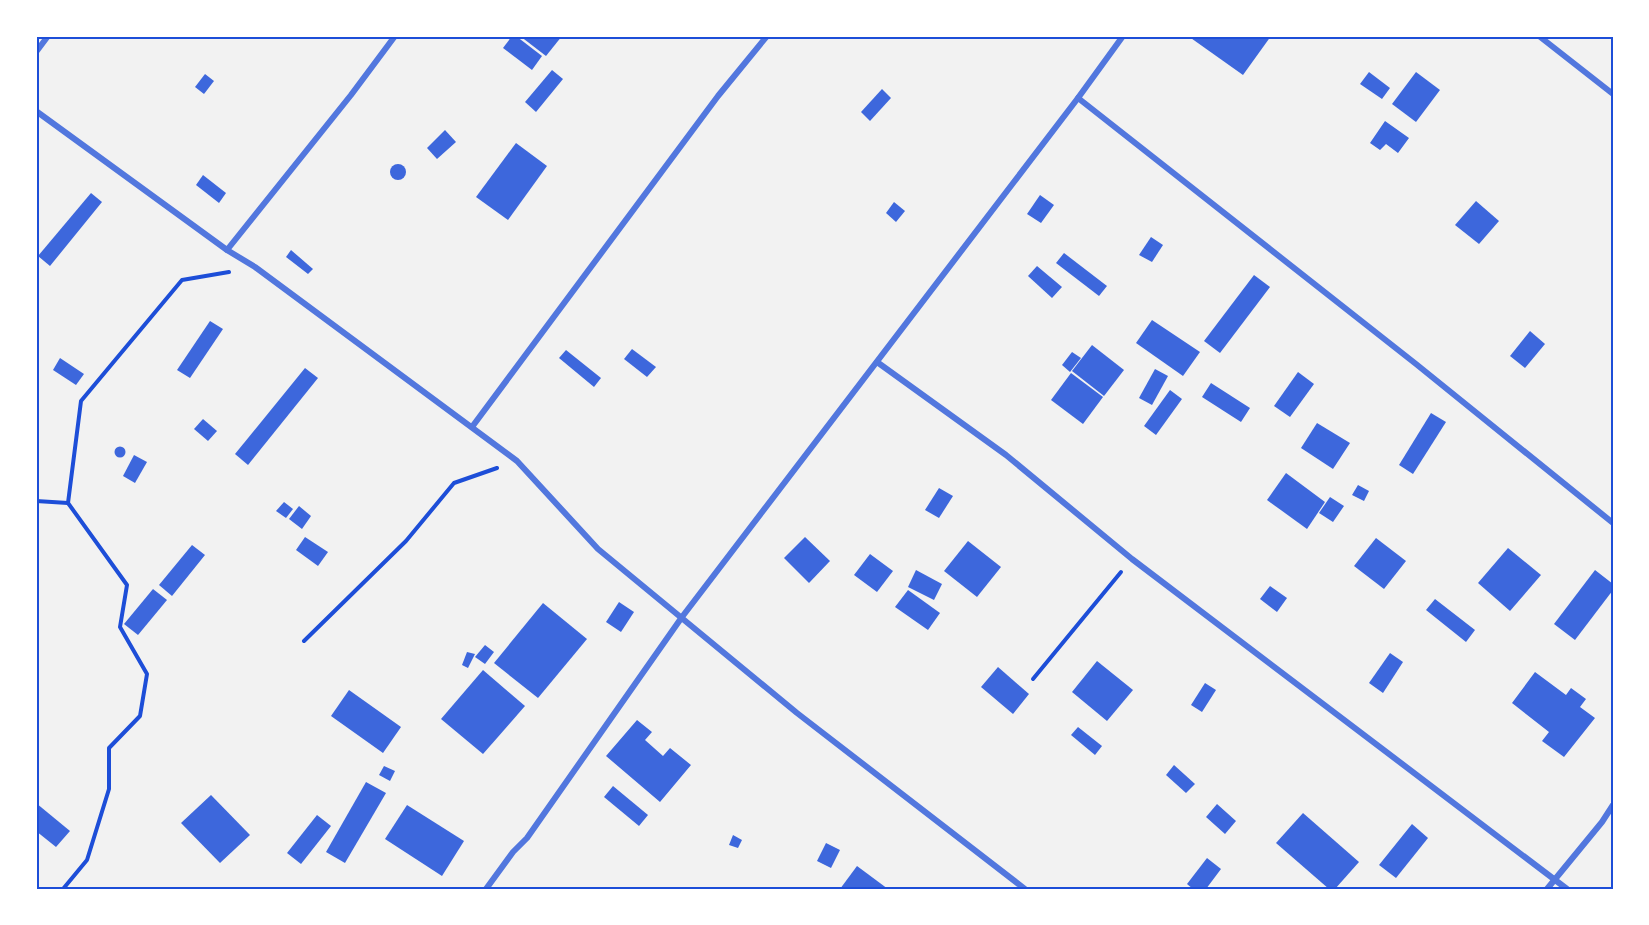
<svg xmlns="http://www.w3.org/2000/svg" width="1649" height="925" viewBox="0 0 1649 925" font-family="'Exo 2',sans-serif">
<rect width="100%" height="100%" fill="#f2f2f2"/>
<g fill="#3d67dc">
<polygon points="512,36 516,36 542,56 532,70 503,48"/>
<polygon points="520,36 562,36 546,56"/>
<polygon points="1188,36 1271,36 1243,75"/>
<polygon points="552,70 563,79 536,112 525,102"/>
<polygon points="1369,72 1390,88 1382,99 1360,84"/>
<polygon points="1416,72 1440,90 1416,122 1392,104"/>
<polygon points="205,74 214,81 204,94 195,87"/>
<polygon points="882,89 891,98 870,121 861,112"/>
<polygon points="1385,121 1409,138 1398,153 1386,144 1380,150 1370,143"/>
<polygon points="445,130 456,142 437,159 427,148"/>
<polygon points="516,143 547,166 508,220 476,197"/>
<circle cx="398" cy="172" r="8"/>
<polygon points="203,175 226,193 219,203 196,185"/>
<polygon points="91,193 102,202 50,266 38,256"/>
<polygon points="1040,195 1054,205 1041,223 1027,214"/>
<polygon points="1476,201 1499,221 1479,244 1455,225"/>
<polygon points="894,202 905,211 896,222 886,213"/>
<polygon points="1151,237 1163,245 1152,262 1139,255"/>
<polygon points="291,250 313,269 308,274 286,257"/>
<polygon points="1064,253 1107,286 1099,296 1056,263"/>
<polygon points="1037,266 1062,287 1052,298 1028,276"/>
<polygon points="1254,275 1270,287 1220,353 1204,341"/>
<polygon points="1152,320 1200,352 1183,376 1136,343"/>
<polygon points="210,321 223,329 190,378 177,370"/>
<polygon points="1530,331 1545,344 1525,368 1510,356"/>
<polygon points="1092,345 1124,370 1104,396 1072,371"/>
<polygon points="632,349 656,367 647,377 624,359"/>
<polygon points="566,350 601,378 594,387 559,358"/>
<polygon points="1072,352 1081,358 1070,372 1062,365"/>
<polygon points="60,358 84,374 76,385 53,370"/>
<polygon points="305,368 318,378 248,465 235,454"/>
<polygon points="1155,369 1168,376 1152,405 1139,398"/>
<polygon points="1298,372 1314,384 1290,417 1274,406"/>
<polygon points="1071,373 1103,397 1083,424 1051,400"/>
<polygon points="1211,383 1250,408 1241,422 1202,397"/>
<polygon points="1170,390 1182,399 1156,435 1144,426"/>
<polygon points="1431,413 1446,422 1413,474 1399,465"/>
<polygon points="203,419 217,431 208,441 194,429"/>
<polygon points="1317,423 1350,443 1333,469 1301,448"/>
<circle cx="120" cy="452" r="5.5"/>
<polygon points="134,455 147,462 135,483 123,476"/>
<polygon points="1286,473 1325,502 1307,529 1267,500"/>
<polygon points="1358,485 1369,491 1364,501 1352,495"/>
<polygon points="939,488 953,496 939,518 925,510"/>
<polygon points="1330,497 1344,506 1333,522 1319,513"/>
<polygon points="284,502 293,509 286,518 276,511"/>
<polygon points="299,506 311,516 302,529 289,519"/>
<polygon points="305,537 328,552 318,566 296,550"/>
<polygon points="805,537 830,561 809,583 784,558"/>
<polygon points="1376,538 1406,561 1384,589 1354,566"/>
<polygon points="968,541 1001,567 977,597 944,571"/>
<polygon points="192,545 205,555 172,596 159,585"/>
<polygon points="1508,548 1541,575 1510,611 1478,583"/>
<polygon points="870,554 893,571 877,592 854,575"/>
<polygon points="916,570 942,584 934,600 908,587"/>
<polygon points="1595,570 1613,584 1613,590 1575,640 1554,624"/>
<polygon points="1270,586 1287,598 1277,612 1260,599"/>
<polygon points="153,589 167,600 138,635 124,624"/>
<polygon points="908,590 940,613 928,630 895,607"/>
<polygon points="1435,599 1475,630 1466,642 1426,610"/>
<polygon points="619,602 634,612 621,632 606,622"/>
<polygon points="543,603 587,639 538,698 494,663"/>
<polygon points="485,645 494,652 485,664 475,657"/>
<polygon points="467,652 475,654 468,668 462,665"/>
<polygon points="1390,653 1403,662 1383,693 1369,683"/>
<polygon points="1097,661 1133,690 1107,721 1072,692"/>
<polygon points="998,667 1029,694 1013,714 981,687"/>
<polygon points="483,670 525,706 483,754 441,719"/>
<polygon points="1535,672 1566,695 1571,688 1586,699 1580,707 1595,718 1564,757 1542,741 1549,732 1512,703"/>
<polygon points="1205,683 1216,690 1202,712 1191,705"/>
<polygon points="349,690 401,727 383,753 331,716"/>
<polygon points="637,720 652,732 645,740 663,756 670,748 691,765 660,802 606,756"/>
<polygon points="1078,727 1102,746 1095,755 1071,735"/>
<polygon points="1174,765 1195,784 1186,793 1166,775"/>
<polygon points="384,766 395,771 390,781 379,775"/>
<polygon points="366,782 386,793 345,863 326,852"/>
<polygon points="613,786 648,815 639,826 604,797"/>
<polygon points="211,795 250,835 220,863 181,823"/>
<polygon points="36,803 70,831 56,847 36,831"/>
<polygon points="1217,804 1236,821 1225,834 1206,817"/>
<polygon points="407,805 464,841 442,876 385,839"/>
<polygon points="1303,813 1359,862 1335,889 1329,889 1276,843"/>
<polygon points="317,815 331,826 301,864 287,853"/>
<polygon points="1412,824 1428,838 1396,878 1379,865"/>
<polygon points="733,835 742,840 738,848 729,845"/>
<polygon points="826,843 840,850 831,868 817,861"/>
<polygon points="1207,858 1221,869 1206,889 1193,889 1187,884"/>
<polygon points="857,866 888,889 840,889"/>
</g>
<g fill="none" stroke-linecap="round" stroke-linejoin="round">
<g stroke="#1d4ed8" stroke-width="4">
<polyline points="36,501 68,503"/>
<polyline points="304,641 406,541 454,483 497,468"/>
<polyline points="1033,679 1121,572"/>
<polyline points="63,889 87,860 109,789 109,748 140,716 147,674 120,627 127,585 68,503 81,401 182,280 229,272"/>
</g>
<g stroke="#5277de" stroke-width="6">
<polyline points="395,36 351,95 227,250 255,267 517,461 598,549 797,713 1025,889"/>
<polyline points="1539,36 1613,94"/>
<polyline points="36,52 48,36"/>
<polyline points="1078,98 1416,364 1613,523"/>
<polyline points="36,111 227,250"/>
<polyline points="877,362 1006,455 1132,559 1567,889"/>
<polyline points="472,427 718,96 767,36"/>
<polyline points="486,889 513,852 527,838 682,617 1078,98 1123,36"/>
<polyline points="1547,889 1602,822 1613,805"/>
</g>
</g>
<rect width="1649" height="925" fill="none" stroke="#ffffff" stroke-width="75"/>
<rect x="38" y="38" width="1574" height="850" fill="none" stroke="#1d4ed8" stroke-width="2"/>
</svg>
